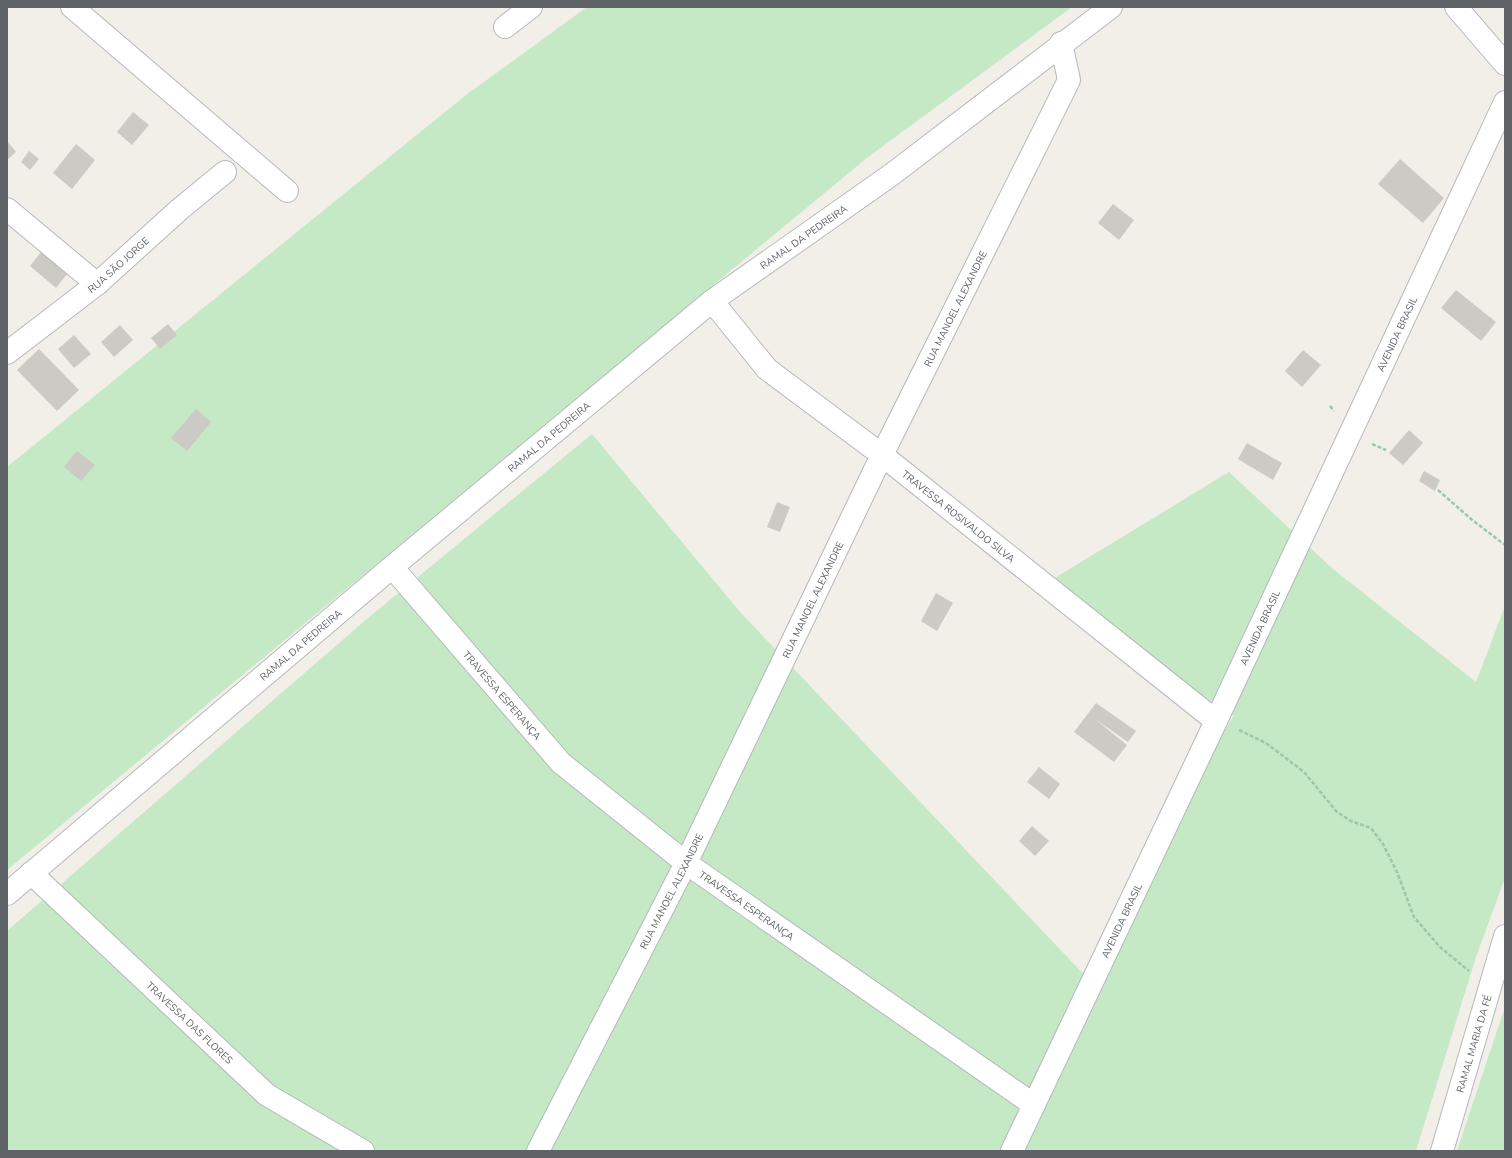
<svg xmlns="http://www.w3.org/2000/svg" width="1512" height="1158" viewBox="0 0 1512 1158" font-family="'Nunito Sans',sans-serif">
<rect width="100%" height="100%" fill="#f1efe8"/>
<g fill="#c5e8c5">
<polygon points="587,7 1072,7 868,157 7,870 7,467 466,95"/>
<polygon points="592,434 741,613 1091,982 1206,756 1234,716 1040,587 1229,472 1333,569 1476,682 1505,606 1505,878 1476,957 1416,1151 7,1151 7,931 368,618"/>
<polygon points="1505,1007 1505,1151 1457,1151"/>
</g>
<g fill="#cccac5">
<polygon points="133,112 149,125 132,145 117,132"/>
<polygon points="7,141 16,152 7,160"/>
<polygon points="76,144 95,160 72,189 53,173"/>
<polygon points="29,151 39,159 30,170 21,162"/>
<polygon points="1400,159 1444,198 1423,223 1378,184"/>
<polygon points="1113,204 1134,220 1119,240 1098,223"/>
<polygon points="41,252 67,274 56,288 30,266"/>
<polygon points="1456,290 1496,322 1481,341 1441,308"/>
<polygon points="168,324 177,335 160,349 151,338"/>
<polygon points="120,325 133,340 114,357 101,342"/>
<polygon points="74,335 91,354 74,368 58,349"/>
<polygon points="39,349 79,390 57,411 17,370"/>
<polygon points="1303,350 1321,365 1302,387 1285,371"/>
<polygon points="196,409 211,422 187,451 171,438"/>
<polygon points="1409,430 1423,443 1403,465 1389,453"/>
<polygon points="1247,443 1282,463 1273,480 1238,459"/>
<polygon points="77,451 95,465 81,481 64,467"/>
<polygon points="1424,471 1440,480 1435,491 1419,481"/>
<polygon points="777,502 790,507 780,532 767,527"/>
<polygon points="936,593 953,603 937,631 921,621"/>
<polygon points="1096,703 1136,731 1128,742 1095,719 1127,745 1114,762 1074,732"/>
<polygon points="1039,767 1060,784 1049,799 1027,782"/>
<polygon points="1032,826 1049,841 1035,856 1019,841"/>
</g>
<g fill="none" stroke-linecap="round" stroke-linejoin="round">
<g stroke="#b5b8bc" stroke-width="24">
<g id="minor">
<polyline points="72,7 287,191"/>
<polyline points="1456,7 1505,64"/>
<polyline points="505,27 531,7"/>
<polyline points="7,209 97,284"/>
<path id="s1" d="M712,301L767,369L882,455L1216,721"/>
<path id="s2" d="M7,353L97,284L180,209L225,172"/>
<path id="s3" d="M392,567L561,763L686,863L1034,1105"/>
<path id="s4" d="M31,873L267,1095L363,1151"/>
<path id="s5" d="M7,894L392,567L712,301L891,175L1111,7"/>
<path id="s6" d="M538,1151L686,863L882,455L1069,80L1061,43"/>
<path id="s7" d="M1012,1151L1216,721L1505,102"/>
<path id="s8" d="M1442,1151L1505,936"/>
</g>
</g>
<g stroke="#9cc7a9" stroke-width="2.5" stroke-dasharray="4 2" stroke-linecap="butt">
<polyline points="1330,406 1334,411"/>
<polyline points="1372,444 1386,450"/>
<polyline points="1438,490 1471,519 1505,545"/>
<polyline points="1239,730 1266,743 1304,772 1337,812 1351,821 1371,828 1383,844 1397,872 1414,917 1440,947 1469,971"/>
</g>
<use href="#minor" stroke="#fff" stroke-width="22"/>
</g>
<g text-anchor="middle" stroke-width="3" stroke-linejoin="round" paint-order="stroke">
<g font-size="10" fill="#5f6368" stroke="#fff">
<text dy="4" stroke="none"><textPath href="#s5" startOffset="1033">RAMAL DA PEDREIRA</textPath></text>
<text dy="4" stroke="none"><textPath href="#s2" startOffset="142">RUA SÃO JORGE</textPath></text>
<text dy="4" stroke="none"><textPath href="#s6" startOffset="940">RUA MANOEL ALEXANDRE</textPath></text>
<text dy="4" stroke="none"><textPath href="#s7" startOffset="903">AVENIDA BRASIL</textPath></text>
<text dy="4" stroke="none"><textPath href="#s5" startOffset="709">RAMAL DA PEDREIRA</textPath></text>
<text dy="4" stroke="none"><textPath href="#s1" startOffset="329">TRAVESSA ROSIVALDO SILVA</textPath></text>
<text dy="4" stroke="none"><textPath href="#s6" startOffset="616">RUA MANOEL ALEXANDRE</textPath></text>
<text dy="4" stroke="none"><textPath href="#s7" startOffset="579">AVENIDA BRASIL</textPath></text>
<text dy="4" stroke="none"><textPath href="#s5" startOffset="385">RAMAL DA PEDREIRA</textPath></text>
<text dy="4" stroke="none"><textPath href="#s3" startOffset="169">TRAVESSA ESPERANÇA</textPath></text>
<text dy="4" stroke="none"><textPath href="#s6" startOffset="292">RUA MANOEL ALEXANDRE</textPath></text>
<text dy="4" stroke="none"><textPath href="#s3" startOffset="493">TRAVESSA ESPERANÇA</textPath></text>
<text dy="4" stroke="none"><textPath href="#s7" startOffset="255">AVENIDA BRASIL</textPath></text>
<text dy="4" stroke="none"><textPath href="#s4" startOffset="218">TRAVESSA DAS FLORES</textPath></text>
<text dy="4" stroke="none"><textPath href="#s8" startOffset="112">RAMAL MARIA DA FÉ</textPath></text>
</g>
</g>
<rect width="1512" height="1158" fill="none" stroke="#5f6368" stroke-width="16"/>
</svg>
